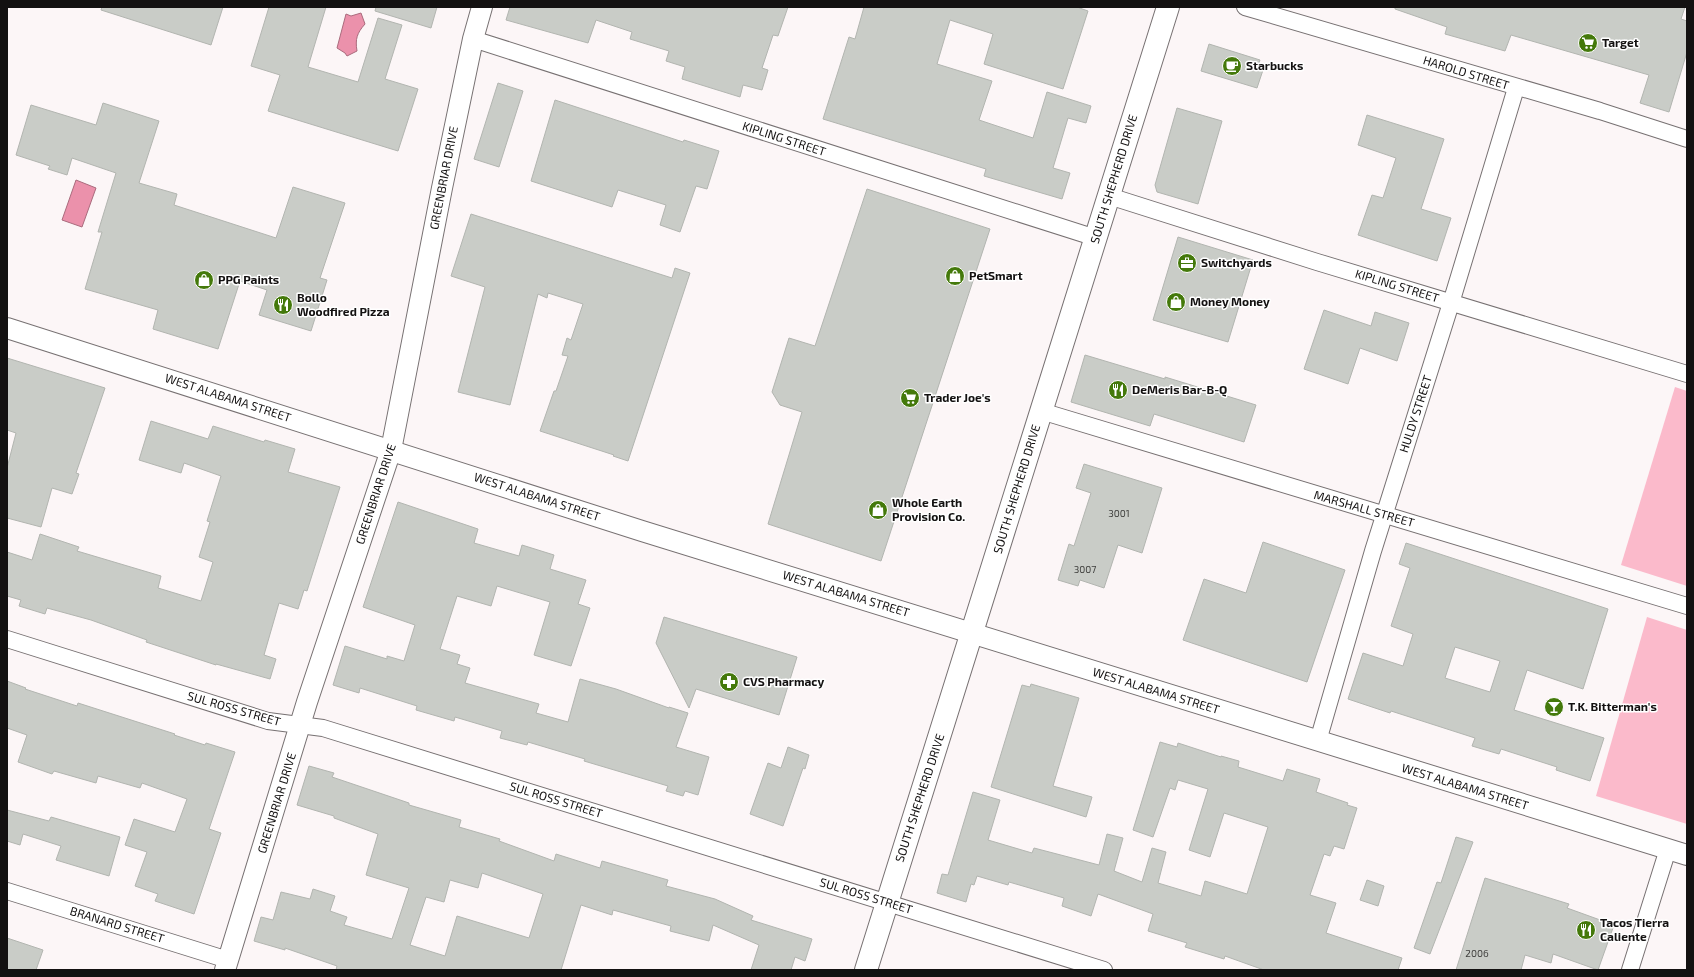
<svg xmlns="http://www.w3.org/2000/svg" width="1694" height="977" viewBox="0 0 1694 977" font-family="'Exo 2',sans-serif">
<rect width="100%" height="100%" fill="#fcf6f7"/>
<g fill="#fbbacb">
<polygon points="1675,387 1687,391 1687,586 1621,565"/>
<polygon points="1647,617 1687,630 1687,824 1596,796"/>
</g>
<g fill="#eb91ab" stroke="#aa6b7d">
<path d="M361,13L365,24C357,33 355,39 357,51L347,56L345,53L337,48L346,14L351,16Z"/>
<polygon points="76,180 96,188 82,227 62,220"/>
</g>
<g fill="#c9ccc7" stroke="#b2b5b0" fill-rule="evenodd">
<polygon points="102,7 223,7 211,45 101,10"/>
<polygon points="269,7 326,7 308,67 358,82 378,18 402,25 385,79 418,89 398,151 268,111 280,75 251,66"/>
<polygon points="376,7 437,7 431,28 375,11"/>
<polygon points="510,7 788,7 778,36 773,35 762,68 768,70 762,90 743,85 740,97 682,79 685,67 666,61 669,51 630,39 632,32 596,20 588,43 506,20"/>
<polygon points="864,7 1077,7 1088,11 1063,89 984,64 993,34 950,20 937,64 992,81 979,120 1033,138 1047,92 1091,106 1086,123 1068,118 1053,168 1070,173 1062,199 984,176 986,169 823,119 849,37 855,39"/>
<polygon points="1395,7 1685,7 1681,19 1687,21 1687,52 1669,112 1640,103 1649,75 1511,35 1505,51 1445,34 1447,27 1395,9"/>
<polygon points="1209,44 1260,60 1258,65 1264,67 1257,88 1201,71"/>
<polygon points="498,83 523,91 499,167 474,159"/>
<polygon points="555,100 683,142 684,140 719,151 707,189 696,186 680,232 660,225 666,205 618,190 612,207 531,181"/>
<polygon points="103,103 159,121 139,183 177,194 174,205 276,238 293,187 345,203 320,278 327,280 311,331 259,315 267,290 240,281 218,349 153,329 158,310 85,289 102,232 98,232 116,173 72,158 67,175 48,169 50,166 16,155 31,105 96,125"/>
<polygon points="1177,108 1222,121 1198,204 1157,192 1155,185"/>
<polygon points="1367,115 1444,139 1421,209 1451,218 1437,261 1358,235 1372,195 1383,198 1396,158 1358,145"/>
<polygon points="867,189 990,229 881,561 768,524 802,412 780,405 772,392 789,338 815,346"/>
<polygon points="471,214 672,278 675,268 690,273 628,461 613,456 614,455 540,431 554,391 556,391 568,356 562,355 567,338 571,340 583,304 548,293 547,298 538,294 510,405 458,392 485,287 451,276"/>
<polygon points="1178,237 1253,260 1228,342 1153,320"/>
<polygon points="1324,310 1371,326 1375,312 1409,323 1397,361 1360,348 1348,384 1304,369"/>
<polygon points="1085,355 1165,379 1165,377 1256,405 1244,442 1154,414 1150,426 1071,402"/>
<polygon points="7,358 105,388 76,473 79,474 72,494 52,488 41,527 7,518 7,468 16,433 7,430"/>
<polygon points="151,421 208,439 213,426 264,442 265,440 295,449 288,472 340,487 307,591 304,590 298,609 279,603 264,655 276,659 270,679 216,664 216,665 146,642 147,640 91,620 47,608 45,614 19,606 21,600 7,596 7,552 32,560 40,534 79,547 77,551 161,576 158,588 201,601 213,562 199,557 210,522 207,521 221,476 184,463 181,473 139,460"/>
<polygon points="1084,464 1162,488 1142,553 1118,545 1104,588 1080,580 1078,586 1058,580 1069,544 1074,546 1091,493 1076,488"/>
<polygon points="398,502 478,529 474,543 519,556 522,545 554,555 550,569 586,580 578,604 590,608 571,666 534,655 550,602 497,586 491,606 457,596 440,649 460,655 457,664 470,668 465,683 539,704 536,713 568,722 580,679 616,689 669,708 669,707 688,713 676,747 709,757 698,795 685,791 683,796 666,791 668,786 584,761 585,759 528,742 527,745 500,738 502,731 455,717 454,721 416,710 417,706 360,688 359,693 333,685 345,646 387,659 387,656 404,661 415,625 363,607"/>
<polygon points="1263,542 1345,570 1307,682 1183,640 1204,579 1246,593"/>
<path d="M1406,543L1608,609L1583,689L1527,670L1514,710L1604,738L1590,781L1556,770L1557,767L1501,749L1499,754L1472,746L1475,738L1391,711L1390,713L1348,699L1363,653L1403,666L1413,634L1391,626L1410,568L1399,564ZM1455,647L1500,661L1490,692L1445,678Z"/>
<polygon points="664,617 797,657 779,715 696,689 689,708 656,643"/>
<polygon points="7,681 26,688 25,689 77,706 78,703 175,734 174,735 205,745 206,743 235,752 209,829 221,833 194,914 155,901 158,894 135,886 147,852 125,845 134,819 175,832 187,799 142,783 140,788 98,776 96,783 54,771 52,774 18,762 27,735 7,728"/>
<polygon points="1031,684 1079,698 1053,786 1092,797 1086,817 991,787 1022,685 1030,687"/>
<polygon points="1160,742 1177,747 1178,743 1221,757 1221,756 1239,761 1238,767 1283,781 1287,769 1320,779 1316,792 1348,803 1347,805 1357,808 1344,849 1334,846 1330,856 1324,854 1310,895 1336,903 1326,933 1402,958 1398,970 1264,970 1225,956 1224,959 1185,947 1187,943 1148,931 1153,914 1098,894 1091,916 1062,906 1064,898 1009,882 1008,885 977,876 974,885 971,884 966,902 937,893 942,874 948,875 973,792 1000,800 988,840 1032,853 1034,848 1099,865 1107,834 1123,838 1114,871 1142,882 1152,848 1166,852 1158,883 1201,896 1205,881 1247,894 1268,827 1224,813 1210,857 1189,850 1208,789 1178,780 1175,790 1170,788 1153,837 1133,830"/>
<polygon points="788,747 809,755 805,769 803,768 783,826 750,814 768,763 781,768"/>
<path d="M309,766L334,773L332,777L409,803V805L461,820L459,827L500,839L499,841L554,861L556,854L600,868L602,861L668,880L666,886L715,899L753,916L751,920L812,939L805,961L795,957L791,970H751L759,945L713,925L709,941L670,931L671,926L613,910L612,915L581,905L561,970H336L337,966L285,948V950L254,941L261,917L273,920L281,892L310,899L313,889L335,896L330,911L347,917L344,925L392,939L409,888L366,875L378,834L334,818V816L297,805ZM482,873L543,894L529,938L457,916L445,956L410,945L426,897L444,902L450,880L478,888Z"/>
<polygon points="7,810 49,821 51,817 120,837 109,876 56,860 61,846 23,834 20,845 7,841"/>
<polygon points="1456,837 1473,842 1430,954 1414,948 1437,882 1441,883"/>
<polygon points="1485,878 1569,904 1567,908 1614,925 1598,970 1553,954 1551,963 1525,955 1521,970 1456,970"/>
<polygon points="1367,880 1384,886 1378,906 1360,900"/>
<polygon points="7,938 43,950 36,970 7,970"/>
</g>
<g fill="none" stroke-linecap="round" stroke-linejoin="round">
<g stroke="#777172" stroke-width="18">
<g id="minor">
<polyline points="1245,7 1600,111 1687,139"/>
<polyline points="473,39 1096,238"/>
<polyline points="1109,196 1317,262 1687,374"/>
<polyline points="1041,411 1687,606"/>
<polyline points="7,639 268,721 323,728 1104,970"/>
<polyline points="1318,741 1373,551 1451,303 1516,88"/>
<polyline points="7,891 228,960"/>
<polyline points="1630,970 1668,849"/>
</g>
</g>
<g stroke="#777172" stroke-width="22">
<g id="tertiary">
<polyline points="7,328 642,531 1687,855"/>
<polyline points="225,970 307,702 391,450 442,188 473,39 482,7"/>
</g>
</g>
<g stroke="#777172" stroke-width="24">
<polyline id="primary" points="866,970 1168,7"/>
</g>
<use href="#minor" stroke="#fff" stroke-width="16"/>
<use href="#tertiary" stroke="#fff" stroke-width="20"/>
<use href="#primary" stroke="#fff" stroke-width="22"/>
</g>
<defs>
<g id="supermarket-disc" transform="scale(1)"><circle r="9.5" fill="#44790b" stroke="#fff"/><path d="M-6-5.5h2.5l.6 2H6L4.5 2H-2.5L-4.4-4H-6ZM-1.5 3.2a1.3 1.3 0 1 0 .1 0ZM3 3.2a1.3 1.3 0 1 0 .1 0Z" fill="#fff"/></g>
<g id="cafe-disc" transform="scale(1)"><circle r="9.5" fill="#44790b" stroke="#fff"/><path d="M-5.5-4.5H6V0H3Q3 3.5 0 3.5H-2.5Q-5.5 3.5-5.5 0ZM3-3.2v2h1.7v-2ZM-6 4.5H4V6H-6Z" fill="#fff"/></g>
<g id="office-disc" transform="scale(1)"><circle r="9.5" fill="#44790b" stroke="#fff"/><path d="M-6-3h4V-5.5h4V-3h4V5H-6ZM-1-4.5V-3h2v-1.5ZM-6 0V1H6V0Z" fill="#fff"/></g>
<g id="shop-disc" transform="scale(1)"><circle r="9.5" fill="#44790b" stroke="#fff"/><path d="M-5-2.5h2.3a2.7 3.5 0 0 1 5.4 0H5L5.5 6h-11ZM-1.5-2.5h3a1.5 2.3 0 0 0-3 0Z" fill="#fff"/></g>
<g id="restaurant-disc" transform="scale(1)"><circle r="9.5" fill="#44790b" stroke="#fff"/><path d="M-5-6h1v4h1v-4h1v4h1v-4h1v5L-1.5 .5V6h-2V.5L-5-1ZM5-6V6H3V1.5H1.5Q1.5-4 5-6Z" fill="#fff"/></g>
<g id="pharmacy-disc" transform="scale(1)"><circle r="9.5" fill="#44790b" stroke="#fff"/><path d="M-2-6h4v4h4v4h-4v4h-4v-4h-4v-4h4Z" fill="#fff"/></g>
<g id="bar-disc" transform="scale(1)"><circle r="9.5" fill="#44790b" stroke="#fff"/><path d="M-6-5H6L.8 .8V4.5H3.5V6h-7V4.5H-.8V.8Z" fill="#fff"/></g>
</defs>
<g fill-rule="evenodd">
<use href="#supermarket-disc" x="1588" y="43"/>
<use href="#cafe-disc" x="1232" y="66"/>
<use href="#office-disc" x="1187" y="263"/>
<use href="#shop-disc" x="955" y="276"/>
<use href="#shop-disc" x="204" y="280"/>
<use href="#shop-disc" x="1176" y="302"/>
<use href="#restaurant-disc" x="283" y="305"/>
<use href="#restaurant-disc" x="1118" y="390"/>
<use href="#supermarket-disc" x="910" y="398"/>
<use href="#shop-disc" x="878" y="510"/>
<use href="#pharmacy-disc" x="729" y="682"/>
<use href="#bar-disc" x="1554" y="707"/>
<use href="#restaurant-disc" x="1586" y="930"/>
</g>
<g text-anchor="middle" stroke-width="3" stroke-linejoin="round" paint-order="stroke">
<g font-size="10" fill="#40403e">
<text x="1119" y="517">3001</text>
<text x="1085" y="573">3007</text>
<text x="1477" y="957">2006</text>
</g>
<g font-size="12" font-weight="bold" fill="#131111" stroke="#fff" text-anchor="start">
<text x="1602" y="47">Target</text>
<text x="1246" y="70">Starbucks</text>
<text x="1201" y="267">Switchyards</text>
<text x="969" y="280">PetSmart</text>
<text x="218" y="284">PPG Paints</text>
<text x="297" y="302">Bollo<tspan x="297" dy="14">Woodfired Pizza</tspan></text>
<text x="1190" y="306">Money Money</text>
<text x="1132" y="394">DeMeris Bar-B-Q</text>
<text x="924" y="402">Trader Joe's</text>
<text x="892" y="507">Whole Earth<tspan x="892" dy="14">Provision Co.</tspan></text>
<text x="743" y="686">CVS Pharmacy</text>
<text x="1568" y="711">T.K. Bitterman's</text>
<text x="1600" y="927">Tacos Tierra<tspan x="1600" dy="14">Caliente</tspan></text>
</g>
<g font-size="12" fill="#131111" stroke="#fff">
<text transform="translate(1466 73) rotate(17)" y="4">HAROLD STREET</text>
<text transform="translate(784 139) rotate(18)" y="4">KIPLING STREET</text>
<text transform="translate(444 178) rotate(-79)" y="4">GREENBRIAR DRIVE</text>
<text transform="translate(1114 179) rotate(-73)" y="4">SOUTH SHEPHERD DRIVE</text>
<text transform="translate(1397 286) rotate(17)" y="4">KIPLING STREET</text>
<text transform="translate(228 398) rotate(18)" y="4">WEST ALABAMA STREET</text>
<text transform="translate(1416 414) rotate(-72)" y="4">HULDY STREET</text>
<text transform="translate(1017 489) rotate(-73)" y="4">SOUTH SHEPHERD DRIVE</text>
<text transform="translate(376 494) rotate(-72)" y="4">GREENBRIAR DRIVE</text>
<text transform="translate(537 497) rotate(18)" y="4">WEST ALABAMA STREET</text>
<text transform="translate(1364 509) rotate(16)" y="4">MARSHALL STREET</text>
<text transform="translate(846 594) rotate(17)" y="4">WEST ALABAMA STREET</text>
<text transform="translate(1156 691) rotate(17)" y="4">WEST ALABAMA STREET</text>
<text transform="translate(234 709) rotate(16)" y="4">SUL ROSS STREET</text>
<text transform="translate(1465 787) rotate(17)" y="4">WEST ALABAMA STREET</text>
<text transform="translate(920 798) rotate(-72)" y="4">SOUTH SHEPHERD DRIVE</text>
<text transform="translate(556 800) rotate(17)" y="4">SUL ROSS STREET</text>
<text transform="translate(277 803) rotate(-73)" y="4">GREENBRIAR DRIVE</text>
<text transform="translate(866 896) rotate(17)" y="4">SUL ROSS STREET</text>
<text transform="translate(117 925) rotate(17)" y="4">BRANARD STREET</text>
</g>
</g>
<rect width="1694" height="977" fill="none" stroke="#131111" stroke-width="16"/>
</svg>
